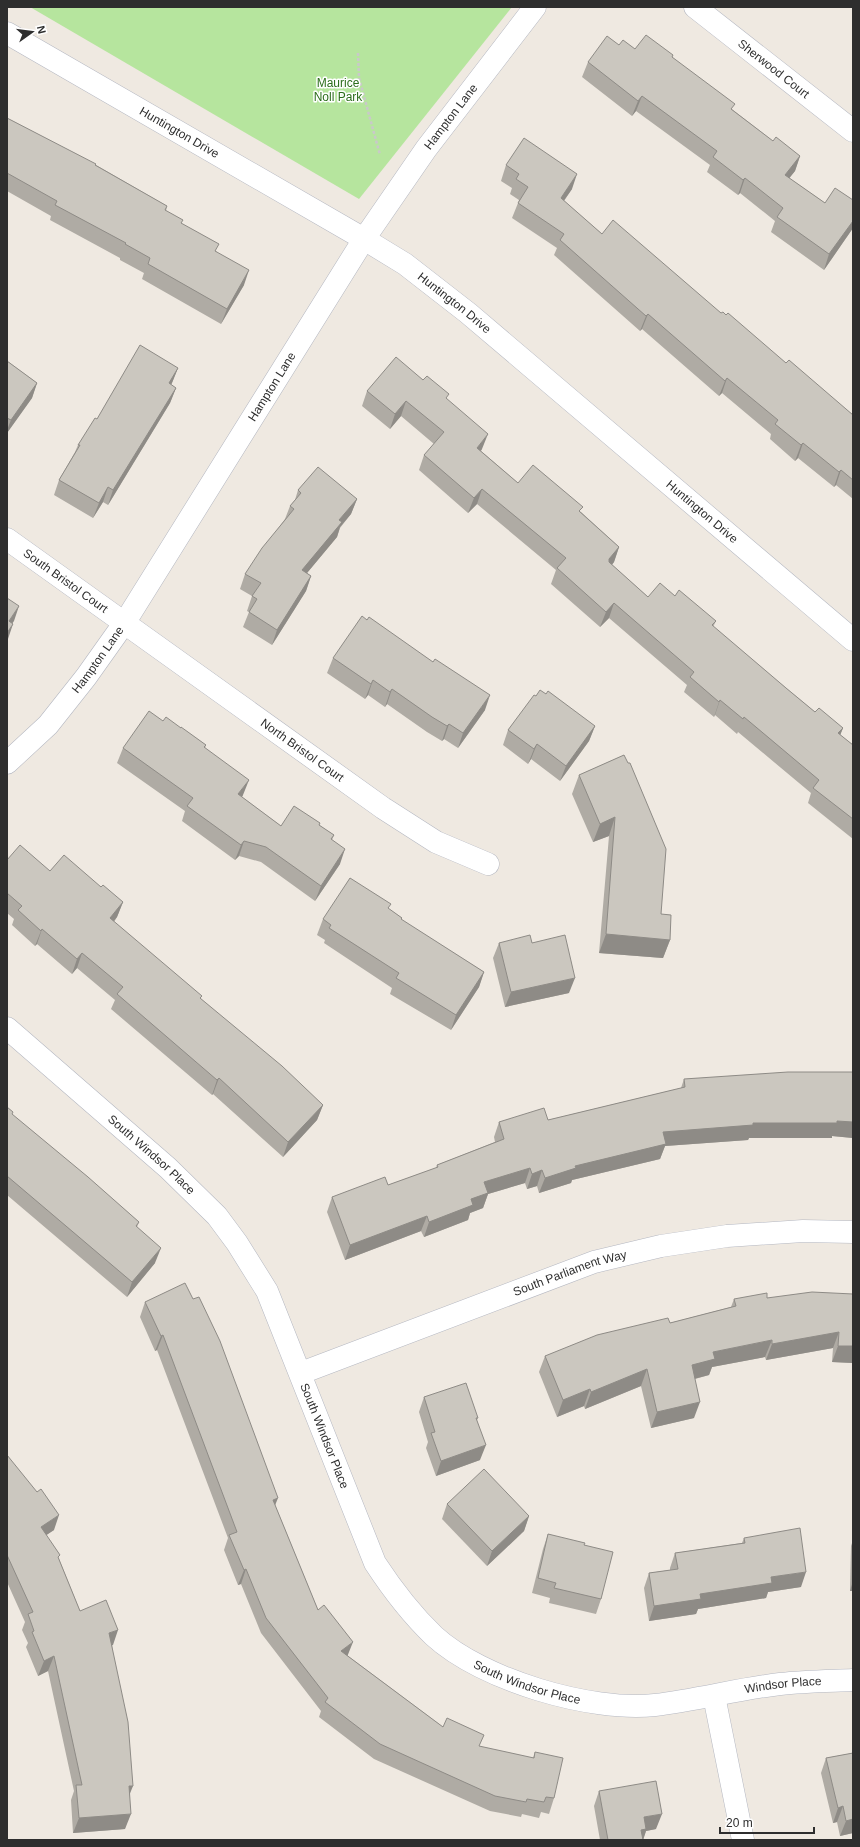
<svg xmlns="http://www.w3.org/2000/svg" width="860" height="1847" viewBox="0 0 860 1847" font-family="Arial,sans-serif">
<rect width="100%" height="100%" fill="#efe9e1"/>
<polygon fill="#b6e59e" points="30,7 512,7 359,199"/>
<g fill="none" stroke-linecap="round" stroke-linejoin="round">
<g stroke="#b4b7c1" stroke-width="23">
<g id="minor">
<path id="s1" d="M695,7L853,131"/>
<path id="s2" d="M7,33L364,239L405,264L468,313L853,640"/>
<path id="s3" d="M7,539L383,808L436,842L488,864"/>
<path id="s4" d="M7,763L48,725L86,677L125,622L364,239L426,149L535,7"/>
<path id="s5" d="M7,1028L168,1168L217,1216L237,1243L267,1291L375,1563C392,1589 411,1614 434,1636C482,1680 591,1712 655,1705C697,1700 738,1689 780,1684C804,1681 829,1681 853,1680"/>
<path id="s6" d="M301,1373L594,1262L661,1246L727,1236L803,1231L853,1232"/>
<polyline points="714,1696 743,1840"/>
</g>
</g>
<polyline stroke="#c9c9c9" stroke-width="2.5" stroke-dasharray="3 2" stroke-linecap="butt" points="358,53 359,78 380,155"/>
<use href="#minor" stroke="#fff" stroke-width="22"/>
</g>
<g fill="#afaba4">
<polygon points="619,45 635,49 673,55 672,57 733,110 773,141 800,156 795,171 789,178 825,203 853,200 853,228 824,270 771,232 775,221 740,193 738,195 707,172 710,165 636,111 632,116 582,77 588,62"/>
<polygon points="7,118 96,165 167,206 166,211 216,251 244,285 221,324 142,279 144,273 120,260 120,258 50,220 51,216 7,191"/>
<polygon points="506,165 572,189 564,201 602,234 721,313 853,415 853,499 836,485 834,487 798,458 795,461 770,439 771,434 722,393 719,396 642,329 640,331 554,255 557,248 512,218 518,203 519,200 510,194 512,188 501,181"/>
<polygon points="7,361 37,383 32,398 7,433"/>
<polygon points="178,368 171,385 176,388 170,403 108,505 103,502 93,518 54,495 59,480 75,452 78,445 97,419"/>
<polygon points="367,391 447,399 482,449 481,451 518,483 581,512 619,547 614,562 612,565 648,597 675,596 716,621 713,627 786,688 815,712 843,728 840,735 853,745 853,839 808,803 811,793 738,732 737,734 715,715 714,717 684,692 687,685 609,618 600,627 551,584 556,570 477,504 468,513 419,470 424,455 434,444 401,416 390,429 362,406"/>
<polygon points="298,490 357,499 351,514 340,528 337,537 307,573 311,576 306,591 272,645 243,627 249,612 247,611 252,596 240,589 245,574 285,519 290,506 295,500"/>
<polygon points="333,658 485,710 458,748 444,739 442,741 427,732 387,704 385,707 368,695 365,699 327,673"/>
<polygon points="536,696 595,726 589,741 560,781 531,759 528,764 503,745 508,730"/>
<polygon points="163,721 181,728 206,745 205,748 243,795 242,797 281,826 320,823 319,825 334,835 332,840 340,864 315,901 261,862 239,856 235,860 182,821 185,811 117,763 123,748"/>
<polygon points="624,755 661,914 670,940 663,958 599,953 609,836 593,842 572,794 579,775"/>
<polygon points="7,860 50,871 101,887 123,902 117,917 114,922 201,999 323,1105 317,1120 283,1157 213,1094 212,1095 111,1009 115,1000 77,968 72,974 37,944 35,946 12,925 14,919 7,913"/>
<polygon points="389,909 402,918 401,920 484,972 479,987 451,1030 390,994 392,988 324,943 325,940 317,935 323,919"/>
<polygon points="499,943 532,943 569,993 505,1007 493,958"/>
<polygon points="853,1072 853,1138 832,1136 832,1138 749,1138 748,1140 665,1146 660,1159 572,1180 571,1183 539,1193 537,1186 527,1189 525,1183 488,1194 483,1208 470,1213 468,1220 424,1237 421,1231 345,1260 327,1212 332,1197 388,1185 436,1168 437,1165 495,1142 494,1137 499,1122 548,1120 681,1088 684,1079"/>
<polygon points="7,1107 12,1115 139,1222 137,1227 155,1263 127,1297 7,1195"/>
<polygon points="853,1294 853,1363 832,1362 833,1348 766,1360 765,1357 712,1367 709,1375 695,1379 694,1418 651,1428 641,1386 585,1409 584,1406 557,1417 539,1372 545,1356 670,1323 731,1307 734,1299 767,1298"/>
<polygon points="145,1302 275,1505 318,1610 348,1656 443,1727 480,1747 533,1758 535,1752 554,1798 549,1814 541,1812 539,1818 522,1814 521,1817 490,1811 374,1759 319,1717 321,1711 261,1633 241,1584 238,1585 224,1550 228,1538 157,1350 155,1351 140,1317"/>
<polygon points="424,1397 478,1418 477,1420 480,1460 436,1476 426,1448 428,1442 419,1412"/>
<polygon points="7,1455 54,1530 46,1535 59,1559 80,1611 113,1645 112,1645 130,1794 125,1829 73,1833 71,1800 74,1791 48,1671 38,1676 26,1647 28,1643 22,1630 25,1622 7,1582"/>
<polygon points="447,1504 529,1516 524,1531 487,1566 442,1519"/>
<polygon points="548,1534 584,1545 601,1599 596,1614 549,1603 550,1598 532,1593 543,1549"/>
<polygon points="744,1538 801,1587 768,1592 766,1598 698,1609 696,1614 649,1621 644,1588 649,1573 670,1570 670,1568 675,1553 742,1543"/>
<polygon points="853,1540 853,1591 850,1591 851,1546"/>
<polygon points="853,1753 853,1833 840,1836 837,1822 833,1823 821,1773 826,1758"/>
<polygon points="599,1791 656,1829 646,1831 643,1840 600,1840 594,1806"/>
</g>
<g fill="#8e8b86">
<polygon points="642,96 636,111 632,116 638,101"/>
<polygon points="800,156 795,171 780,190 785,175"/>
<polygon points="577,174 572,189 555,213 561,198"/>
<polygon points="745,178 740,193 738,195 743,180"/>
<polygon points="853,221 853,228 824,270 829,254"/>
<polygon points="249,270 244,285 221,324 227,309"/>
<polygon points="648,314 642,329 640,331 646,316"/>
<polygon points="178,368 172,383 163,398 169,383"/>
<polygon points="727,378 722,393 719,396 725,381"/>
<polygon points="37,383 32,398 7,433 7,430 11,420"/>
<polygon points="176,388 170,403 108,505 113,490"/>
<polygon points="406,401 401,416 390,429 395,414"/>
<polygon points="488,434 482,449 471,463 477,448"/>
<polygon points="803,443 798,458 795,461 801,445"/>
<polygon points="841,470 836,485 834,487 839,472"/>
<polygon points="108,487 103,502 93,518 99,503"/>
<polygon points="482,489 477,504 468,513 474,498"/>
<polygon points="357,499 351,514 340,527 337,537 297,585 302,570 339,520"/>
<polygon points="619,547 614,562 604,574 609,559"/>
<polygon points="311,576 306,591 272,645 277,630"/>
<polygon points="614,603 609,618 600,627 606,612"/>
<polygon points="19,606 14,621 7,631 9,621"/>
<polygon points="13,624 8,639 7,640 7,633"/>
<polygon points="373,680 368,695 365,699 371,684"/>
<polygon points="392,689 387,704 385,707 390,692"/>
<polygon points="490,695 485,710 458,748 463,733"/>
<polygon points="720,700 715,715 714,717 719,702"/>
<polygon points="449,724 444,739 442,741 447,726"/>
<polygon points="595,726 589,741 560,781 566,766"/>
<polygon points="843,728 837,743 838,733"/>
<polygon points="537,744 531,759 528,764 534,749"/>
<polygon points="249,780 243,795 233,809 238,794"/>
<polygon points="615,817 609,836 593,842 600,824"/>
<polygon points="244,841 239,856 235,860 241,845"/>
<polygon points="345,849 340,864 315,901 321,886"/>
<polygon points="123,902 117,917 104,933 110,918"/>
<polygon points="42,929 37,944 35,946 41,931"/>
<polygon points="606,934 670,940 663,958 599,953"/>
<polygon points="82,953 77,968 72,974 77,959"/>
<polygon points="484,972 479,987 451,1030 456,1015"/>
<polygon points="575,978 569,993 505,1007 511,992"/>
<polygon points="219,1078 213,1094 212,1095 217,1080"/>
<polygon points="323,1105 317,1120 283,1157 288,1142"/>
<polygon points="837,1121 853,1122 853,1138 832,1136 832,1138 749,1138 748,1140 665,1146 660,1159 572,1180 571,1183 539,1193 545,1178 663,1132 753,1123"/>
<polygon points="530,1168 525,1183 488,1194 483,1208 470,1213 468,1220 424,1237 429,1222 471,1199 484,1182"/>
<polygon points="542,1170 537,1186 527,1189 532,1174"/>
<polygon points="427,1216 421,1231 345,1260 350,1245"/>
<polygon points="161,1248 155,1263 127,1297 132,1282"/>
<polygon points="839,1332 833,1348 766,1360 772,1344"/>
<polygon points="163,1335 157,1350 155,1351 161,1336"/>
<polygon points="772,1340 765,1357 712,1367 709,1375 686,1381 692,1365 713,1352"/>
<polygon points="838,1346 853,1346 853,1363 832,1362"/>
<polygon points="647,1369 641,1386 585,1409 591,1392"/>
<polygon points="590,1389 584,1406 557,1417 563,1400"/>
<polygon points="700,1402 694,1418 651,1428 657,1412"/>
<polygon points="486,1445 480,1460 436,1476 441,1461"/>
<polygon points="278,1498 272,1513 273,1500"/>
<polygon points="59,1515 54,1530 36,1542 41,1527"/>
<polygon points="529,1516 524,1531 487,1566 492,1551"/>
<polygon points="246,1569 241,1584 238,1585 244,1570"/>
<polygon points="806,1572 801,1587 768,1592 766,1598 698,1609 696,1614 649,1621 654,1606 700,1594 771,1577"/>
<polygon points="853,1581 853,1591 850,1591"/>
<polygon points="118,1630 113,1645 104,1648 109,1633"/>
<polygon points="353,1642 347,1657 341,1651"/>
<polygon points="54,1656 48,1671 38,1676 44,1661"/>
<polygon points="129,1786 133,1786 127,1801"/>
<polygon points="843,1806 837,1822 833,1823 838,1808"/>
<polygon points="131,1814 125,1829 73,1833 79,1818"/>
<polygon points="662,1814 656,1829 646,1831 643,1840 638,1840 644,1817"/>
<polygon points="853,1819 853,1833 840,1836 846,1821"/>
</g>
<g fill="#cbc7bf" stroke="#8e8b86">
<polygon points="646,35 673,55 672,57 735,104 731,109 773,141 776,137 800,156 785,175 825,203 835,188 853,200 853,221 829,254 777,217 783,208 745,178 743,180 713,157 717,151 642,96 638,101 588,62 607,36 619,45 623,40 635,49"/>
<polygon points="7,118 96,164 95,165 167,206 165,210 183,220 181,223 219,244 215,251 249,270 227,309 148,264 150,258 125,244 126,243 55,205 57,201 7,173"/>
<polygon points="524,138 577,174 561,198 602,234 613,220 721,313 723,312 726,315 728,313 786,363 789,360 853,415 853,480 841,470 839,472 803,443 801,445 775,424 778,420 727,378 725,381 648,314 646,316 560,240 564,234 518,203 528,187 516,179 519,174 506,165"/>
<polygon points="140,345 178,368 169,383 176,388 113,490 108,487 99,503 59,480 80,445 78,445 95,418 97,419"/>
<polygon points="396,357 423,380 427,376 449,394 446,398 488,434 477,448 518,483 533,465 583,507 579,511 619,547 609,559 609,562 648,597 660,583 675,596 679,590 716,621 712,625 786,688 815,712 819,708 843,728 838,733 853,745 853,819 813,788 819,780 744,717 743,719 720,700 719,702 690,677 694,672 614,603 606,612 557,568 566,558 482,489 474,498 424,455 444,432 406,401 395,414 367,391"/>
<polygon points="7,361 37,383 11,420 7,418"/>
<polygon points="318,467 357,499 339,520 342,522 302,570 311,576 277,630 249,612 257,599 252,596 261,583 245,574 262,548 294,509 290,506 301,493 298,490"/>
<polygon points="7,598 19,606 9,621 13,624 7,633"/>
<polygon points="362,616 367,620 369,617 433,662 435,659 490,695 463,733 449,724 447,726 432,717 392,689 390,692 373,680 371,684 333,658"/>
<polygon points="540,690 546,694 548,691 595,726 566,766 537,744 534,749 508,730 534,695 536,696"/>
<polygon points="149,711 163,721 166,717 181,728 181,727 206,745 204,747 249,780 238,794 281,826 294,806 320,823 319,825 334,835 331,839 345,849 321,886 266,847 244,841 241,845 187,806 193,798 123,748"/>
<polygon points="624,755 628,763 630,763 666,849 661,914 671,915 670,940 606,934 615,817 600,824 579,775"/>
<polygon points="20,845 50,871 64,855 101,887 103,885 123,902 110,918 202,996 200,998 282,1066 323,1105 288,1142 219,1078 217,1080 117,994 123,987 82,953 77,959 42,929 41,931 18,910 22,906 7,893 7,860"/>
<polygon points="350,878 391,904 388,908 402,918 401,919 484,972 456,1015 396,978 399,973 329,928 331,925 323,919"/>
<polygon points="530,935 532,943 565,935 575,978 511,992 499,943"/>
<polygon points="788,1072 853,1072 853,1122 837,1121 837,1123 753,1123 753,1125 663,1132 666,1144 575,1166 576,1168 545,1178 542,1170 532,1174 530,1168 484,1182 488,1193 471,1199 473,1205 429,1222 427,1216 350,1245 332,1197 385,1177 388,1185 438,1167 437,1165 504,1139 499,1122 544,1108 548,1120 685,1087 684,1079"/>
<polygon points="7,1107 13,1112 12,1114 88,1177 139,1222 136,1226 161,1248 132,1282 7,1176"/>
<polygon points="185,1283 193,1299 199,1297 220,1341 278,1498 273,1500 318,1610 324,1605 353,1642 341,1651 443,1727 447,1718 484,1735 479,1746 534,1758 535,1752 563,1758 554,1798 546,1797 544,1802 527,1799 526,1802 495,1796 380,1744 325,1702 328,1698 266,1618 246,1569 244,1570 229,1535 237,1532 163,1335 161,1336 145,1302"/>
<polygon points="812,1292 853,1294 853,1346 838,1346 839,1332 772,1344 772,1340 713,1352 715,1359 692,1365 700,1402 657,1412 647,1369 591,1392 590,1389 563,1400 545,1356 597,1335 668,1318 670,1323 736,1306 734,1299 767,1293 767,1298"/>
<polygon points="466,1383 478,1418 476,1418 486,1445 441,1461 431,1433 435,1432 424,1397"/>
<polygon points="7,1455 37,1492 41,1489 59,1515 41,1527 60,1555 58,1557 80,1611 106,1600 118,1630 109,1633 128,1722 133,1786 129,1786 131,1814 79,1818 76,1785 82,1785 54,1656 44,1661 32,1632 34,1631 28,1614 33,1612 7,1555"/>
<polygon points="484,1469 529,1516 492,1551 447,1504"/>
<polygon points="800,1528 806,1572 771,1577 772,1583 700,1594 701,1599 654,1606 649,1573 678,1569 675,1553 745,1543 744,1538"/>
<polygon points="548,1534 585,1543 584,1545 613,1552 601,1599 554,1588 556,1583 538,1578"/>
<polygon points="853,1753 853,1819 846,1821 843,1806 838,1808 826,1758"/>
<polygon points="656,1781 662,1814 644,1817 646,1829 641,1830 643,1840 608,1840 599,1791"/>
</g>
<g text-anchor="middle" stroke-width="3" stroke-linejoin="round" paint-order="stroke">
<g font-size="12" fill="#2e2e2e" stroke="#fff">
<text dy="4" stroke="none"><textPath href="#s1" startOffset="100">Sherwood Court</textPath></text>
<text dy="4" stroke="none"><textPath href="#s4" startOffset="786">Hampton Lane</textPath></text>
<text dy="4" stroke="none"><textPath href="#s2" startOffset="199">Huntington Drive</textPath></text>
<text dy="4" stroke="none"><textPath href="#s2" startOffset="523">Huntington Drive</textPath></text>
<text dy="4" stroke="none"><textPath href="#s4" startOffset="462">Hampton Lane</textPath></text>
<text dy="4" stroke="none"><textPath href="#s2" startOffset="847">Huntington Drive</textPath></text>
<text dy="4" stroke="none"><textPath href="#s3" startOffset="72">South Bristol Court</textPath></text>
<text dy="4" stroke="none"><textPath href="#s4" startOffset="138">Hampton Lane</textPath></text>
<text dy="4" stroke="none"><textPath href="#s3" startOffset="363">North Bristol Court</textPath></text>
<text dy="4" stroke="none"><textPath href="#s5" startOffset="192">South Windsor Place</textPath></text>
<text dy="4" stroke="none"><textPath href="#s6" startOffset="287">South Parliament Way</textPath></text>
<text dy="4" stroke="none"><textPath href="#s5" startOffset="528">South Windsor Place</textPath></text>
<text dy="4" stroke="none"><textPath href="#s5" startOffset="864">South Windsor Place</textPath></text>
<text dy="4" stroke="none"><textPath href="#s5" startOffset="1125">Windsor Place</textPath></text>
</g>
<g font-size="12" fill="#2c6e1b" stroke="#fff">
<text x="338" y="87">Maurice<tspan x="338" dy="14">Noll Park</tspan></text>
</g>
</g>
<rect width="860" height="1847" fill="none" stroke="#2e2e2e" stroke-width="16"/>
<g transform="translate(32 32) rotate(76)" stroke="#ffffff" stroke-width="3" paint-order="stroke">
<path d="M0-3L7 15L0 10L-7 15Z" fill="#2e2e2e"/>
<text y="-6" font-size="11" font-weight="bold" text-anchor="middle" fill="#2e2e2e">N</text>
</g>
<path d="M720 1827v6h94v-6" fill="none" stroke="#2e2e2e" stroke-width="2"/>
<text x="726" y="1827" font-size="12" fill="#2e2e2e" stroke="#ffffff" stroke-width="3" paint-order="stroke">20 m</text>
</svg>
